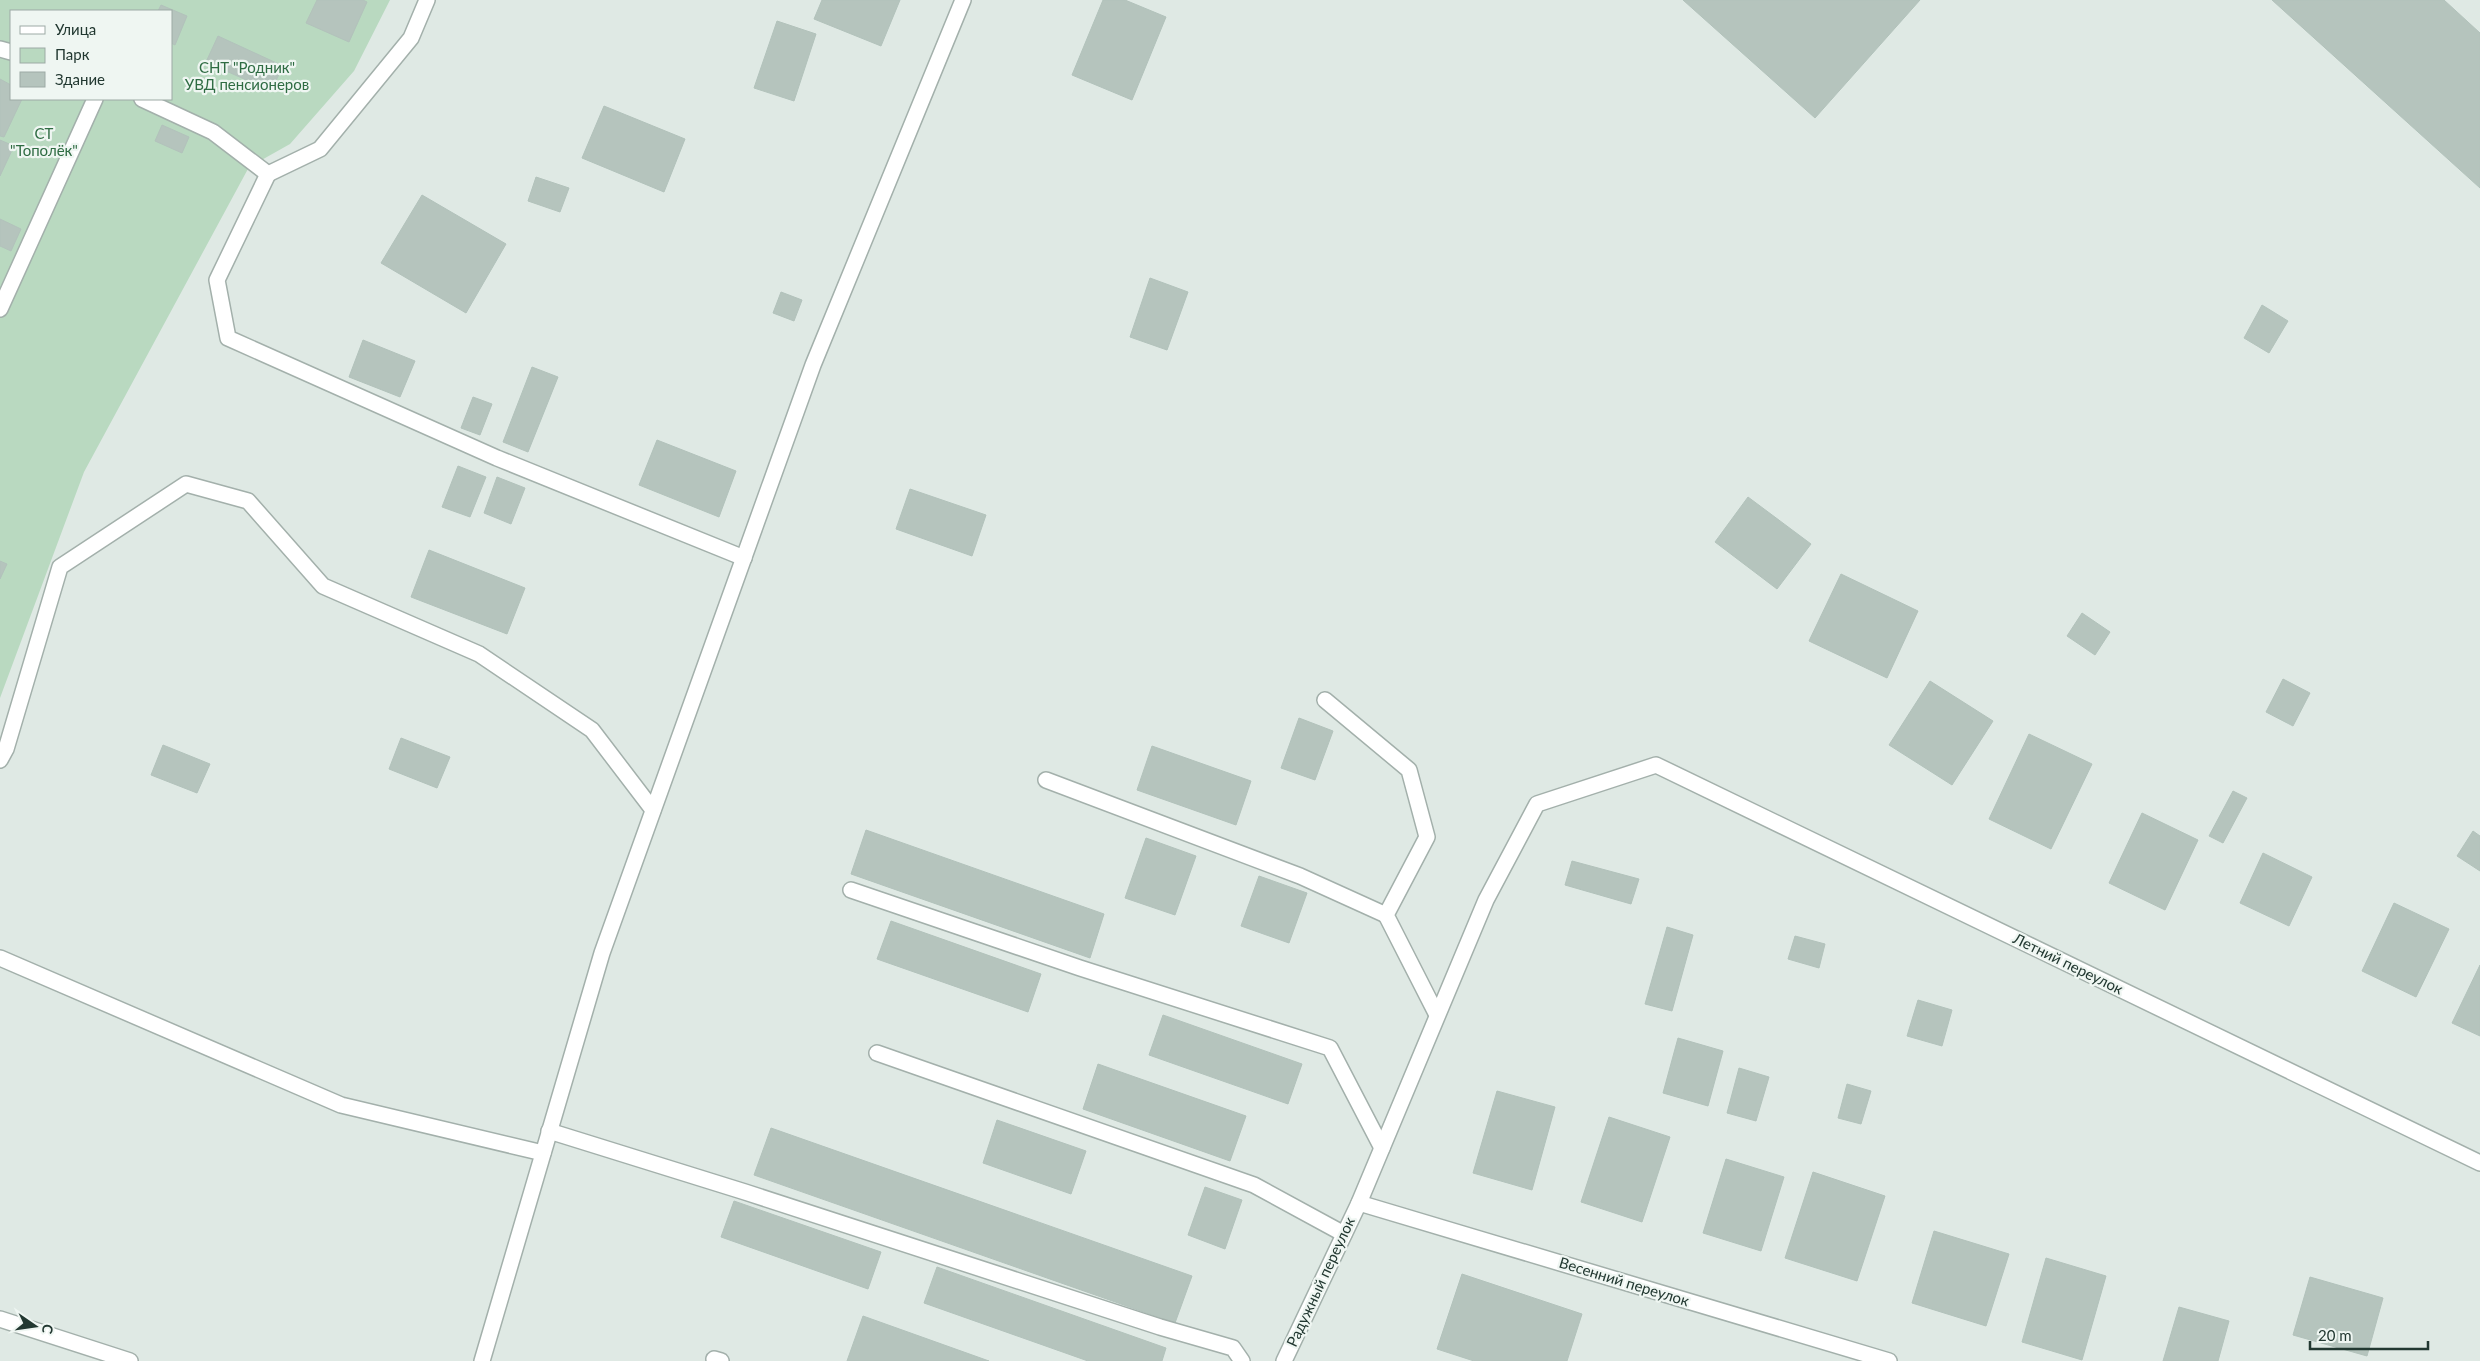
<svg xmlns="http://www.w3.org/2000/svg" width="2480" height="1361" viewBox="0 0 2480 1361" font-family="Lato,sans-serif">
<rect width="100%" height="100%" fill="#dfe9e4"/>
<path fill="#b9d9c0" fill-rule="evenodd" d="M0,0H390L354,71L290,144L249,167L84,472L0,698ZM11,11H171V99H11Z"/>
<g fill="#b5c4bd" stroke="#b2c2bb">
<polygon points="317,0 363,0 367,2 349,42 306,23"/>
<polygon points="822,0 900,0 881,46 814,19"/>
<polygon points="1103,0 1125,0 1166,17 1132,100 1072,75"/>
<polygon points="1683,0 1920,0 1815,118"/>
<polygon points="2272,0 2444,0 2480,33 2480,188"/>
<polygon points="161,5 187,16 175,45 171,43 171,11 158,11"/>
<polygon points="777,21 816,34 794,101 754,88"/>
<polygon points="218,36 283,66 271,91 206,62"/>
<polygon points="0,79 11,85 11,99 22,99 4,137 0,136"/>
<polygon points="604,106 685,139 664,192 582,158"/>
<polygon points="162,125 189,137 182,153 155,141"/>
<polygon points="0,140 14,146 0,176"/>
<polygon points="536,177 569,188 560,212 528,201"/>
<polygon points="422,195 506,244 466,313 381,263"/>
<polygon points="0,219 21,229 11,251 0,246"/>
<polygon points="1150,278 1188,292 1167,350 1130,337"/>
<polygon points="781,292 802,300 794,321 773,313"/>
<polygon points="2262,305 2288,321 2269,353 2244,338"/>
<polygon points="363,340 415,361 400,397 349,377"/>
<polygon points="532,367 558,377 528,452 503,442"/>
<polygon points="473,397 492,404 480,435 461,428"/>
<polygon points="657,440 736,471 719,517 639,485"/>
<polygon points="458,466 486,477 470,517 442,507"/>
<polygon points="497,477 525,488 511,524 484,513"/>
<polygon points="910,489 986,515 972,556 896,529"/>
<polygon points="1748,497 1811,544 1777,589 1715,542"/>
<polygon points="429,550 525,588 507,634 411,597"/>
<polygon points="0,561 7,564 0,579"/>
<polygon points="1841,574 1918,611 1887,678 1809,641"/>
<polygon points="2082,613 2110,632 2095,655 2067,636"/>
<polygon points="2283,679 2310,693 2293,726 2266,712"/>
<polygon points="1930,681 1993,721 1952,785 1889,745"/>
<polygon points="1299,718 1333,731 1315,780 1281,768"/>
<polygon points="2029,734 2092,764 2051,849 1989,819"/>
<polygon points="401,738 450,757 437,788 389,769"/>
<polygon points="163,745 210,764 197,793 151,775"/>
<polygon points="1152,746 1251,781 1236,825 1137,790"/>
<polygon points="2233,791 2247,798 2223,843 2209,836"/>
<polygon points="2142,813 2198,840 2165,910 2109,883"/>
<polygon points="866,830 1104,914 1090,958 851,874"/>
<polygon points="2473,831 2480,836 2480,871 2457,856"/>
<polygon points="1146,838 1196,856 1175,915 1125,898"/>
<polygon points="2263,853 2312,877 2289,926 2240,903"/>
<polygon points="1572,861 1639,879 1631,904 1565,885"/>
<polygon points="1259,876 1307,893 1289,943 1241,926"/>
<polygon points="2394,903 2449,929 2416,997 2362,971"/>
<polygon points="891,921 1041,974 1028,1012 877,959"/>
<polygon points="1667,927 1693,935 1672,1011 1645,1004"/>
<polygon points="1795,936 1825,944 1819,968 1788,959"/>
<polygon points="2480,965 2480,1036 2452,1023"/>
<polygon points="1918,1000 1952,1010 1942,1046 1907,1036"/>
<polygon points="1163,1015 1302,1064 1288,1104 1149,1055"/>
<polygon points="1678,1038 1723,1051 1708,1106 1663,1093"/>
<polygon points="1098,1064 1246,1116 1230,1161 1083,1109"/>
<polygon points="1739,1068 1769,1077 1756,1121 1727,1113"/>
<polygon points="1847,1084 1871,1091 1861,1124 1838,1118"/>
<polygon points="1497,1091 1555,1107 1532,1190 1473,1173"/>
<polygon points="1609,1117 1670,1137 1642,1222 1581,1202"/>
<polygon points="997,1120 1086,1151 1071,1194 983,1163"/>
<polygon points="771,1128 1192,1276 1175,1323 754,1175"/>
<polygon points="1726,1159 1784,1177 1761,1251 1703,1233"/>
<polygon points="1813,1172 1885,1196 1857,1281 1785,1258"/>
<polygon points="1205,1187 1242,1200 1225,1249 1188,1235"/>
<polygon points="734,1201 881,1252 868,1289 721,1237"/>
<polygon points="1934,1231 2009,1254 1986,1326 1912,1303"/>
<polygon points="2046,1258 2106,1276 2082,1360 2022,1342"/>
<polygon points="937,1267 1166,1348 1162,1361 1088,1361 924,1303"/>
<polygon points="1462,1274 1582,1314 1567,1361 1474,1361 1437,1349"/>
<polygon points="2310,1277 2383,1298 2367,1356 2293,1335"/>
<polygon points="2179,1307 2229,1321 2218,1361 2163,1361"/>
<polygon points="863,1316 989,1361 847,1361"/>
</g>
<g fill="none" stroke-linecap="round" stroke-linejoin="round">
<g stroke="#a3b0ab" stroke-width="18">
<g id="minor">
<polyline points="0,49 11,52"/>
<polyline points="142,99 213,132 268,174 320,149 411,38 427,0"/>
<polyline points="268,174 217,280 228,338 497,458 744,558"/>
<polyline points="0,309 95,99"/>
<polyline points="1325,700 1409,770 1427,837 1386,915 1437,1015"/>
<polyline points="0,760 6,749 60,567 186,484 248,501 323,586 479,654 592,730 653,810"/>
<polyline points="1046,780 1300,876 1386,915"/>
<polyline points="851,890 1080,968 1330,1048 1382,1148"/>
<polyline points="0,958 341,1105 543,1153"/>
<polyline points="877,1053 1254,1185 1344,1234"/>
<polyline points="549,1131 745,1192 1160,1327 1233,1348 1242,1361"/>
<polyline points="1359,1203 1889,1361"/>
<polyline points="0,1319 130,1361"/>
<polyline points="714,1359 721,1361"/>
<polyline points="482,1361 602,953 813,365 963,0"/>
<polyline points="1284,1361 1359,1203 1486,900 1537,804 1656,765 2480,1163"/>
</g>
</g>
<use href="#minor" stroke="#fff" stroke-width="15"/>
</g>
<g text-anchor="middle" stroke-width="4.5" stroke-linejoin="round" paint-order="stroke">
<g font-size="15" fill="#2f6c43" stroke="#eff6f2">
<text x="247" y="73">СНТ "Родник"<tspan x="247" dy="17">УВД пенсионеров</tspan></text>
<text x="44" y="139">СТ<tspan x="44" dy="17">"Тополёк"</tspan></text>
</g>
<g font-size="15" fill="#223831" stroke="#eff6f2">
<text transform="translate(2068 964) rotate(26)" y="5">Летний переулок</text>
<text transform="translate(1321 1282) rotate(-65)" y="5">Радужный переулок</text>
<text transform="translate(1624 1282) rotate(17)" y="5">Весенний переулок</text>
</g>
</g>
<rect x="10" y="10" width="162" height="90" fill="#eff6f2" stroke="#9daaa5"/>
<rect x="20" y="26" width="25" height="8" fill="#ffffff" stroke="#9daaa5"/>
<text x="55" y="35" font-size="15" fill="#223831">Улица</text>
<rect x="20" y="48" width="25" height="15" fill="#b9d9c0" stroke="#9daaa5"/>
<text x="55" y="60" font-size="15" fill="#223831">Парк</text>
<rect x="20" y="72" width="25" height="15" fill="#b5c4bd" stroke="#9daaa5"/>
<text x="55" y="85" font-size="15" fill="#223831">Здание</text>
<g transform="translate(35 1326) rotate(103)" stroke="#eff6f2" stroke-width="4" paint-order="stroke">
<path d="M0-4L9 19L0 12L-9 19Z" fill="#223831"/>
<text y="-8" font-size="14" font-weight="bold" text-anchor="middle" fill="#223831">С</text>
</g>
<path d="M2310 1341v8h118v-8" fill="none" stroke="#223831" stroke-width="2.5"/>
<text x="2318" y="1341" font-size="15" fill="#223831" stroke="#eff6f2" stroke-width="4" paint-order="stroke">20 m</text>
</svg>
